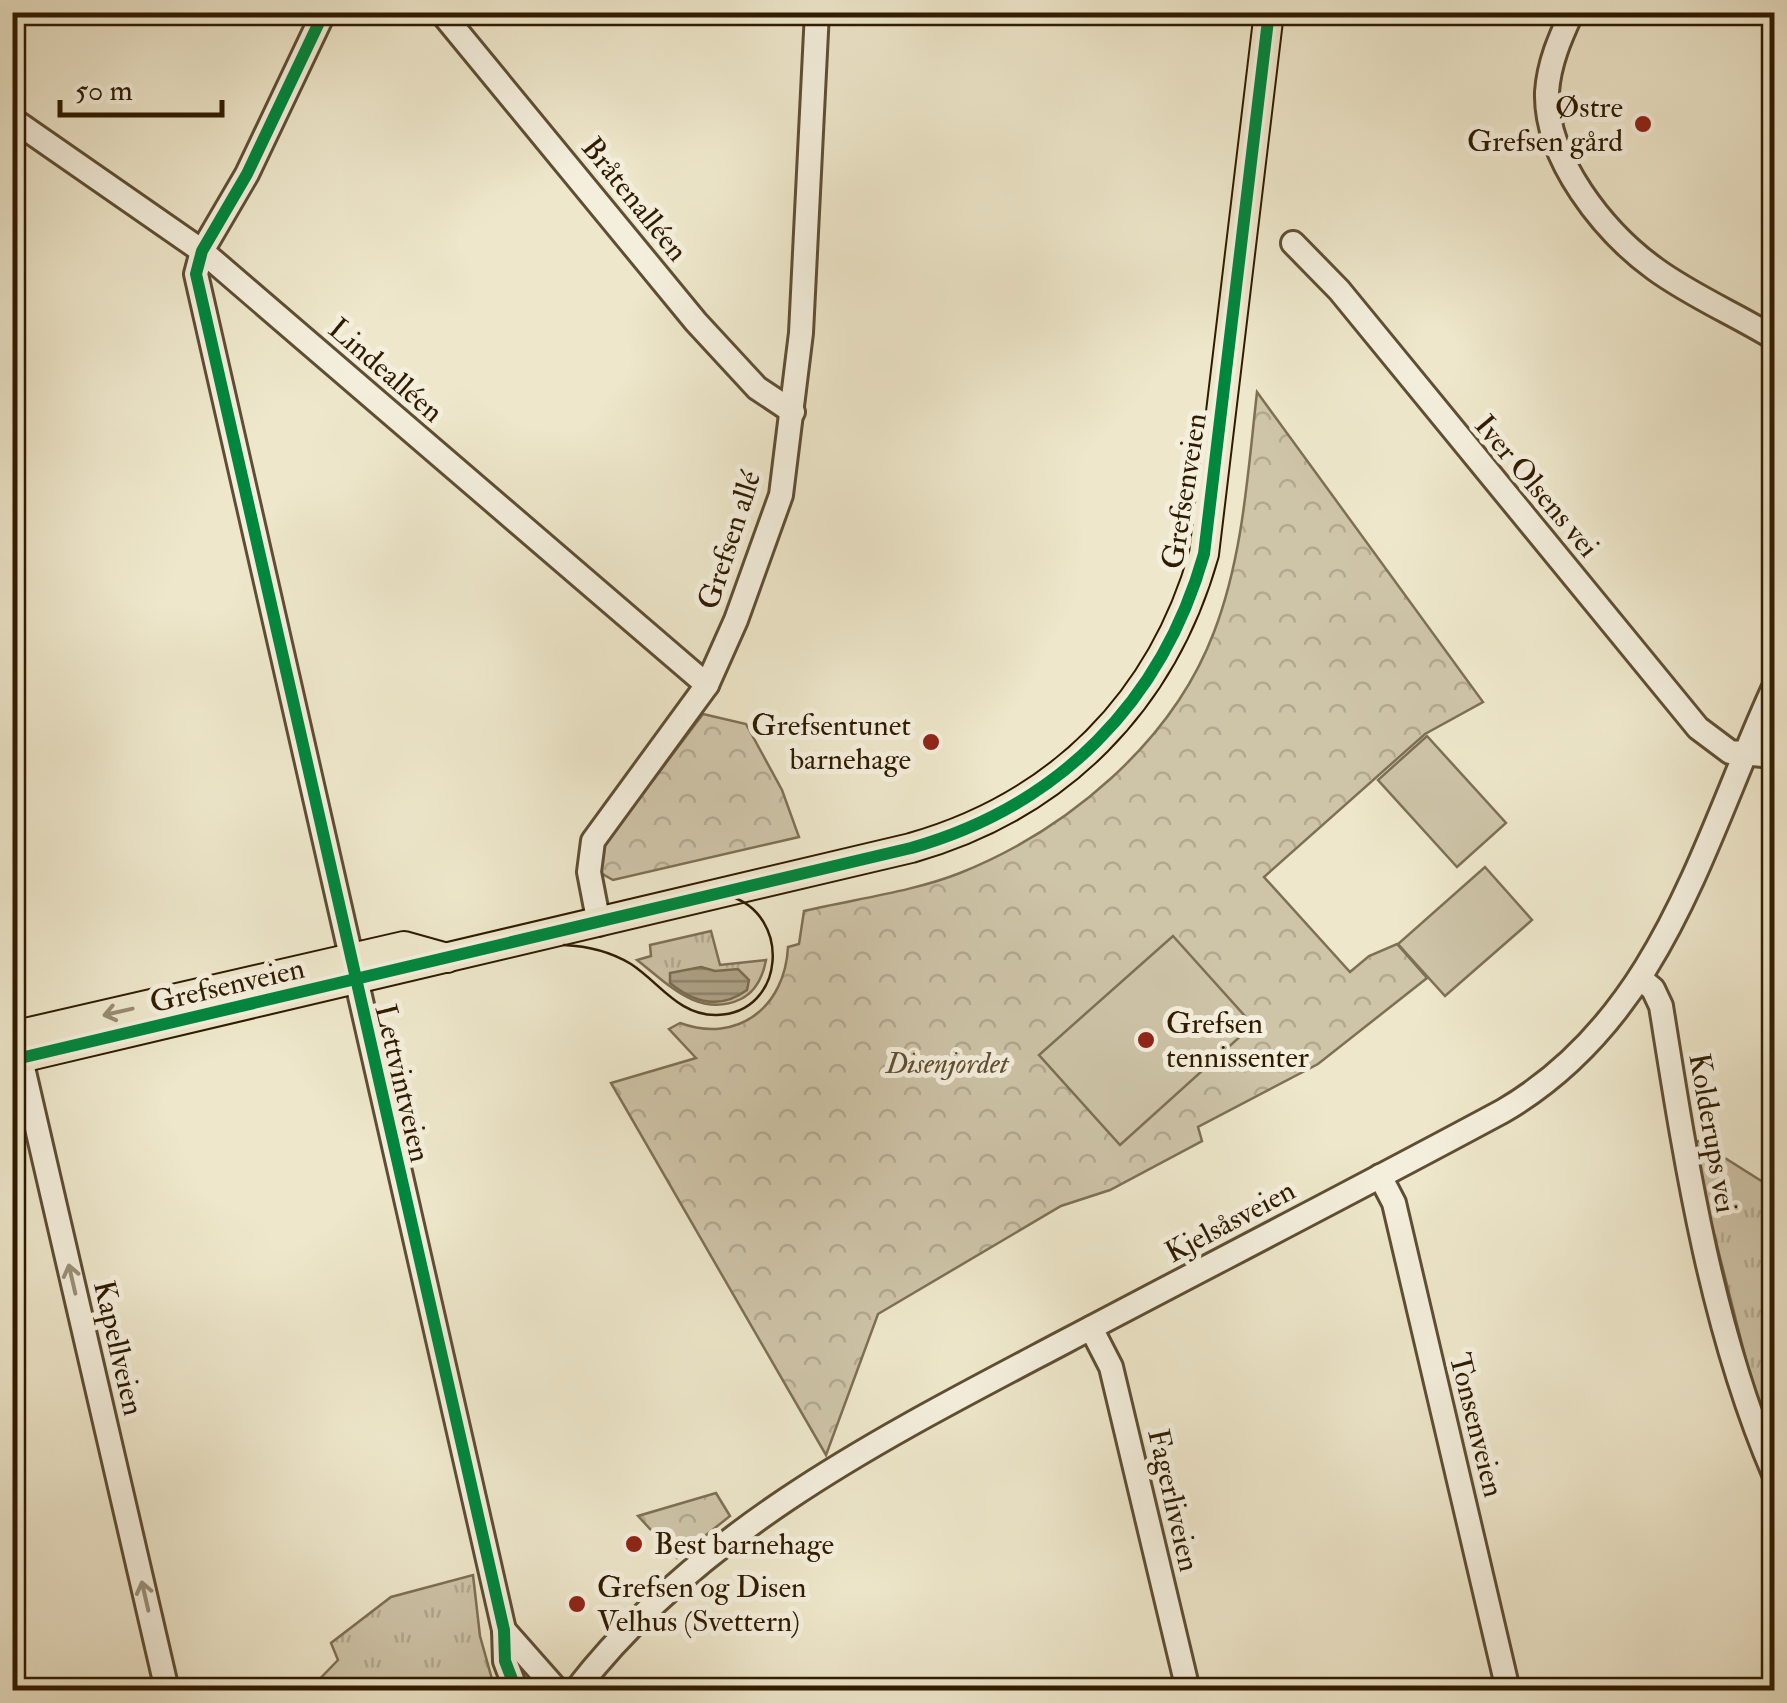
<svg xmlns="http://www.w3.org/2000/svg" width="1787" height="1703" viewBox="0 0 1787 1703" font-family="'IM FELL Double Pica',serif">
<defs>
<pattern id="grass-tufts" width="24" height="20" patternUnits="userSpaceOnUse" patternTransform="scale(2.5)"><rect width="24" height="20" fill="#cec4a8"/><path d="M3 7l-1-3M5 7V3M7 7l1-3M15 17l-1-3M17 17v-4M19 17l1-3" fill="none" stroke="#b1a88f"/></pattern>
<pattern id="park-crowns" width="20" height="18" patternUnits="userSpaceOnUse" patternTransform="scale(2.5)"><rect width="20" height="18" fill="#cec4a8"/><path d="M2 6a3 3 0 1 1 6 0M12 15a3 3 0 1 1 6 0" fill="none" stroke="#b1a88f"/></pattern>
<pattern id="water-rules" width="6" height="5" patternUnits="userSpaceOnUse" patternTransform="scale(2.5)"><rect width="6" height="5" fill="#ada286"/><path d="M0 2.5h6" fill="none" stroke="#8d836b"/></pattern>
</defs>
<rect width="100%" height="100%" fill="#eee7cb"/>
<filter id="stains"><feTurbulence type="fractalNoise" baseFrequency=".002" numOctaves="4"/><feColorMatrix values="0 0 0 0 .2 0 0 0 0 .09 0 0 0 0 .02 0 0 0 .5 -.17"/></filter>
<radialGradient id="worn" r=".72"><stop offset=".6" stop-color="#630" stop-opacity="0"/><stop offset="1" stop-color="#630" stop-opacity=".3"/></radialGradient>
<g fill="url(#grass-tufts)" stroke="#7e7054" stroke-width="2.5">
<path d="M711,931L720,965L766,960C763,976 757,991 741,999C699,1019 668,984 637,960L651,956L650,945Z"/>
<polygon points="1698,1141 1774,1189 1774,1442 1758,1407 1692,1147"/>
<polygon points="473,1575 480,1636 495,1690 309,1690 338,1660 331,1643 391,1597"/>
</g>
<g fill="url(#park-crowns)" stroke="#7e7054" stroke-width="2.5">
<path d="M1257,392L1483,702L1425,734L1264,877L1350,972L1369,956L1397,944L1427,978L1318,1064L1198,1127L1202,1141L1110,1190L1061,1206L878,1314L826,1455L611,1083L696,1058L669,1029L680,1023C738,1044 785,1007 788,947L799,944L804,911C854,899 912,892 960,873C1067,830 1172,743 1214,632C1243,557 1248,471 1257,392Z"/>
<polygon points="703,714 746,724 782,790 799,837 613,880 599,872 603,846"/>
<polygon points="716,1493 730,1516 677,1558 638,1516"/>
</g>
<g fill="#cec4a8" stroke="#7e7054" stroke-width="2.5">
<polygon points="1427,736 1506,823 1457,867 1378,780"/>
<polygon points="1485,867 1532,920 1445,996 1398,944"/>
<polygon points="1173,936 1253,1025 1120,1145 1039,1055"/>
</g>
<path fill="url(#water-rules)" stroke="#7b6c50" stroke-width="2.5" d="M701,967L715,971L738,969L749,980L747,990C720,1010 694,1003 670,983V973Z"/>
<g fill="none" stroke-linecap="round" stroke-linejoin="round">
<g stroke="#5f4e33" stroke-width="28">
<g id="minor">
<polyline points="324,12 247,174 202,251 196,274 504,1630 505,1661 516,1690"/>
<polyline points="441,12 696,322 757,388 793,412"/>
<path d="M1572,12C1560,38 1549,63 1547,92C1545,159 1604,232 1655,269C1692,296 1735,314 1774,338"/>
<polyline points="12,119 202,251 707,685"/>
<polyline points="1293,243 1339,290 1698,728 1730,752 1774,756"/>
<polyline points="599,924 589,872 593,841 707,685 736,620 781,495 801,333 817,12"/>
<path d="M1641,979L1653,989L1661,1006C1686,1163 1711,1327 1774,1474"/>
<polyline points="12,1020 167,1690"/>
<polyline points="1380,1176 1394,1203 1508,1690"/>
<polyline points="1091,1328 1111,1367 1188,1690"/>
<polyline points="504,1630 557,1690"/>
<path d="M576,1690C702,1527 888,1435 1066,1341C1212,1264 1358,1189 1503,1111C1662,1018 1702,844 1774,687"/>
</g>
</g>
<g stroke="#2f1b00" stroke-width="32">
<g id="major">
<polyline points="12,1036 404,946 447,958"/>
<path d="M12,1060L911,848C1059,806 1162,702 1204,554L1269,12"/>
</g>
</g>
<use href="#minor" stroke="#f4efdd" stroke-width="22"/>
<use href="#major" stroke="#eee7cb" stroke-width="28"/>
<g stroke="#2f1b00" stroke-width="2.5">
<path d="M564,945C588,946 611,952 631,964C660,983 679,1016 717,1015C786,1013 792,914 729,896"/>
<path d="M12,1065L920,851C1061,812 1164,706 1206,567L1273,12"/>
</g>
<g stroke="#f4efdd" stroke-width="19">
<g id="cycleway">
<polyline points="324,12 247,174 202,251 196,274 504,1630 505,1661 516,1690"/>
<path d="M12,1060L911,848C1059,806 1162,702 1204,554L1269,12"/>
</g>
</g>
<use href="#cycleway" stroke="#00873e" stroke-width="12"/>
</g>
<defs><path id="oneway-shaft" d="M-6 0H5M1.5-3L5.5 0L1.5 3" fill="none" stroke-width="1.6" stroke-linecap="round" stroke-linejoin="round" transform="scale(2.5)"/></defs>
<use stroke="#988b70" href="#oneway-shaft" transform="translate(118 1012) rotate(167)"/>
<g stroke="#9b907a">
<use href="#oneway-shaft" transform="translate(72 1279) rotate(-103)"/>
<use href="#oneway-shaft" transform="translate(145 1596) rotate(-103)"/>
</g>
<g fill="#8f2418" stroke="#f4efdd" stroke-width="4">
<circle cx="1643" cy="124" r="10"/>
<circle cx="931" cy="742" r="10"/>
<circle cx="1146" cy="1040" r="10"/>
<circle cx="634" cy="1544" r="10"/>
<circle cx="577" cy="1604" r="10"/>
</g>
<g text-anchor="middle" stroke-width="10" stroke-linejoin="round" paint-order="stroke">
<g font-size="30" fill="#2f1b00" stroke="#f4efdd" text-anchor="start">
<text x="1623" y="117" text-anchor="end">Østre<tspan x="1623" dy="34">Grefsen gård</tspan></text>
<text x="911" y="735" text-anchor="end">Grefsentunet<tspan x="911" dy="34">barnehage</tspan></text>
<text x="1166" y="1033">Grefsen<tspan x="1166" dy="34">tennissenter</tspan></text>
<text x="654" y="1554">Best barnehage</text>
<text x="597" y="1597">Grefsen og Disen<tspan x="597" dy="34">Velhus (Svettern)</tspan></text>
</g>
<g font-size="30" fill="#2f1b00" stroke="#f4efdd">
<text transform="translate(635 199) rotate(51)" y="10">Bråtenalléen</text>
<text transform="translate(386 370) rotate(41)" y="10">Lindealléen</text>
<text transform="translate(1537 486) rotate(50)" y="10">Iver Olsens vei</text>
<text transform="translate(1184 491) rotate(-81)" y="10">Grefsenveien</text>
<text transform="translate(729 540) rotate(-72)" y="10">Grefsen allé</text>
<text transform="translate(227 985) rotate(-13)" y="10">Grefsenveien</text>
<text transform="translate(403 1083) rotate(77)" y="10">Lettvintveien</text>
<text transform="translate(1713 1133) rotate(80)" y="10">Kolderups vei</text>
<text transform="translate(1230 1221) rotate(-28)" y="10">Kjelsåsveien</text>
<text transform="translate(119 1348) rotate(77)" y="10">Kapellveien</text>
<text transform="translate(1477 1425) rotate(76)" y="10">Tonsenveien</text>
<text transform="translate(1174 1500) rotate(77)" y="10">Fagerliveien</text>
</g>
<g font-size="30" font-style="italic" fill="#5f4e32" stroke="#f4efdd">
<text x="947" y="1073">Disenjordet</text>
</g>
</g>
<rect width="1787" height="1703" fill="none" stroke="#eee7cb" stroke-width="50"/>
<rect x="15" y="15" width="1757" height="1673" fill="none" stroke="#2f1b00" stroke-width="5"/>
<rect x="25" y="25" width="1737" height="1653" fill="none" stroke="#2f1b00" stroke-width="2.5"/>
<path d="M60 100v15h162v-15" fill="none" stroke="#2f1b00" stroke-width="5"/>
<text x="75" y="100" font-size="30" fill="#2f1b00" stroke="#f4efdd" stroke-width="8" paint-order="stroke">50 m</text>
<rect width="100%" height="100%" filter="url(#stains)"/>
<rect width="100%" height="100%" fill="url(#worn)"/>
</svg>
